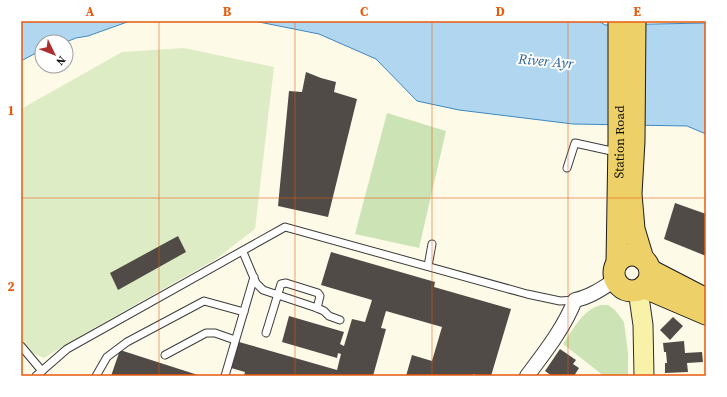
<svg xmlns="http://www.w3.org/2000/svg" width="727" height="397" viewBox="0 0 727 397" font-family="'Source Serif 4',serif">
<rect width="100%" height="100%" fill="#fdfae8"/>
<g fill="#cce4b5">
<polygon points="387,113 446,131 419,248 355,234"/>
<path d="M601,305H608L615,310L624,322L628,353V376H604L563,344C573,330 583,309 601,305Z"/>
</g>
<polygon fill="#deecc6" points="184,48 274,67 255,229 216,259 96,327 44,358 27,351 21,345 21,109 122,52"/>
<g fill="#b1d7f0" stroke="#3e89c1">
<polygon points="21,21 130,21 88,36 76,38 66,42 42,42 42,52 36,53 21,61"/>
<polygon points="254,21 599,21 605,25 706,23 706,134 687,126 573,124 459,110 417,101 376,59 319,34"/>
</g>
<g fill="#514b47">
<polygon points="306,72 321,78 336,82 334,92 357,99 328,217 278,206 289,91 302,92"/>
<polygon points="675,203 706,214 706,256 664,239"/>
<polygon points="178,236 186,252 118,290 110,273"/>
<polygon points="331,252 435,282 434,287 511,309 491,376 480,376 473,374 473,376 406,376 412,355 432,361 442,327 386,311 381,328 386,329 373,376 244,376 245,372 231,368 239,342 337,370 341,354 338,353 337,358 282,342 289,316 344,332 340,344 344,346 352,319 365,322 372,300 321,285"/>
<polygon points="673,317 683,326 670,340 660,330"/>
<polygon points="684,341 685,353 702,352 703,362 687,363 688,372 665,373 665,363 667,363 666,352 664,352 663,343"/>
<polygon points="560,349 576,360 573,364 579,368 574,376 552,376 545,371"/>
<polygon points="120,350 201,376 111,376"/>
</g>
<g fill="none" stroke-linecap="round" stroke-linejoin="round">
<g stroke="#3d3d3d" stroke-width="9">
<g id="lane">
<polyline points="567,168 575,143 616,152"/>
<polyline points="243,252 256,283 263,290 317,308 324,311 329,316 340,320"/>
<polyline points="428,266 432,244"/>
<polyline points="266,333 281,284 286,283 318,293 320,296 317,308"/>
<polyline points="21,346 42,371"/>
<polyline points="165,355 206,333 215,333 235,340"/>
<polyline points="36,376 67,349 285,227 527,294 560,301 575,300"/>
<polyline points="96,376 107,357 127,342 204,301 244,312"/>
<polyline points="225,376 254,277"/>
</g>
</g>
<g stroke="#3d3d3d" stroke-width="16">
<path id="street" d="M527,376C545,352 564,328 575,300C590,297 603,288 615,280"/>
</g>
<g stroke="#2c2c2c" stroke-width="21">
<polyline id="secondary" points="638,290 643,325 644,376"/>
</g>
<g stroke="#1b1b1b" stroke-width="23">
<g id="primary">
<polyline points="635,21 634,141 631,194 634,229 643,259"/>
<circle cx="632" cy="273" r="18"/>
<path id="s1" d="M617,263L619,140V21"/>
<polyline points="650,270 706,299"/>
<polyline points="643,287 706,314"/>
</g>
</g>
<use href="#lane" stroke="#fff" stroke-width="7"/>
<use href="#street" stroke="#fff" stroke-width="14"/>
<use href="#secondary" stroke="#f8f2a8" stroke-width="19"/>
<use href="#primary" stroke="#edd068" stroke-width="21"/>
</g>
<path fill="none" stroke="#e8590c" stroke-width="1" stroke-opacity="0.55" d="M159,21V376M295,21V376M432,21V376M568,21V376M21,198H706"/>
<g text-anchor="middle" stroke-width="4" stroke-linejoin="round" paint-order="stroke">
<g font-size="13" fill="#0a0a0a" stroke="#fff">
<text dy="5" stroke="none"><textPath href="#s1" startOffset="121">Station Road</textPath></text>
</g>
<g font-size="14" font-style="italic" fill="#1f5b8f" stroke="#fff">
<text transform="translate(546 61) rotate(5)" y="5">River Ayr</text>
</g>
</g>
<rect width="727" height="397" fill="none" stroke="#ffffff" stroke-width="44"/>
<g transform="translate(54 54) rotate(133)"><circle r="19" fill="#ffffff" stroke="#9d9d9d"/>
<path d="M0-3L7 15L0 10L-7 15Z" fill="#ad2e31"/>
<text y="-6" font-size="11" font-weight="bold" text-anchor="middle" fill="#0a0a0a">N</text>
</g>
<rect x="22" y="22" width="683" height="353" fill="none" stroke="#e8590c" stroke-width="1.5"/>
<g font-size="13" text-anchor="middle" font-weight="bold" fill="#e8590c">
<text x="90" y="16">A</text>
<text x="227" y="16">B</text>
<text x="364" y="16">C</text>
<text x="500" y="16">D</text>
<text x="637" y="16">E</text>
<text x="11" y="115">1</text>
<text x="11" y="291">2</text>
</g>
</svg>
